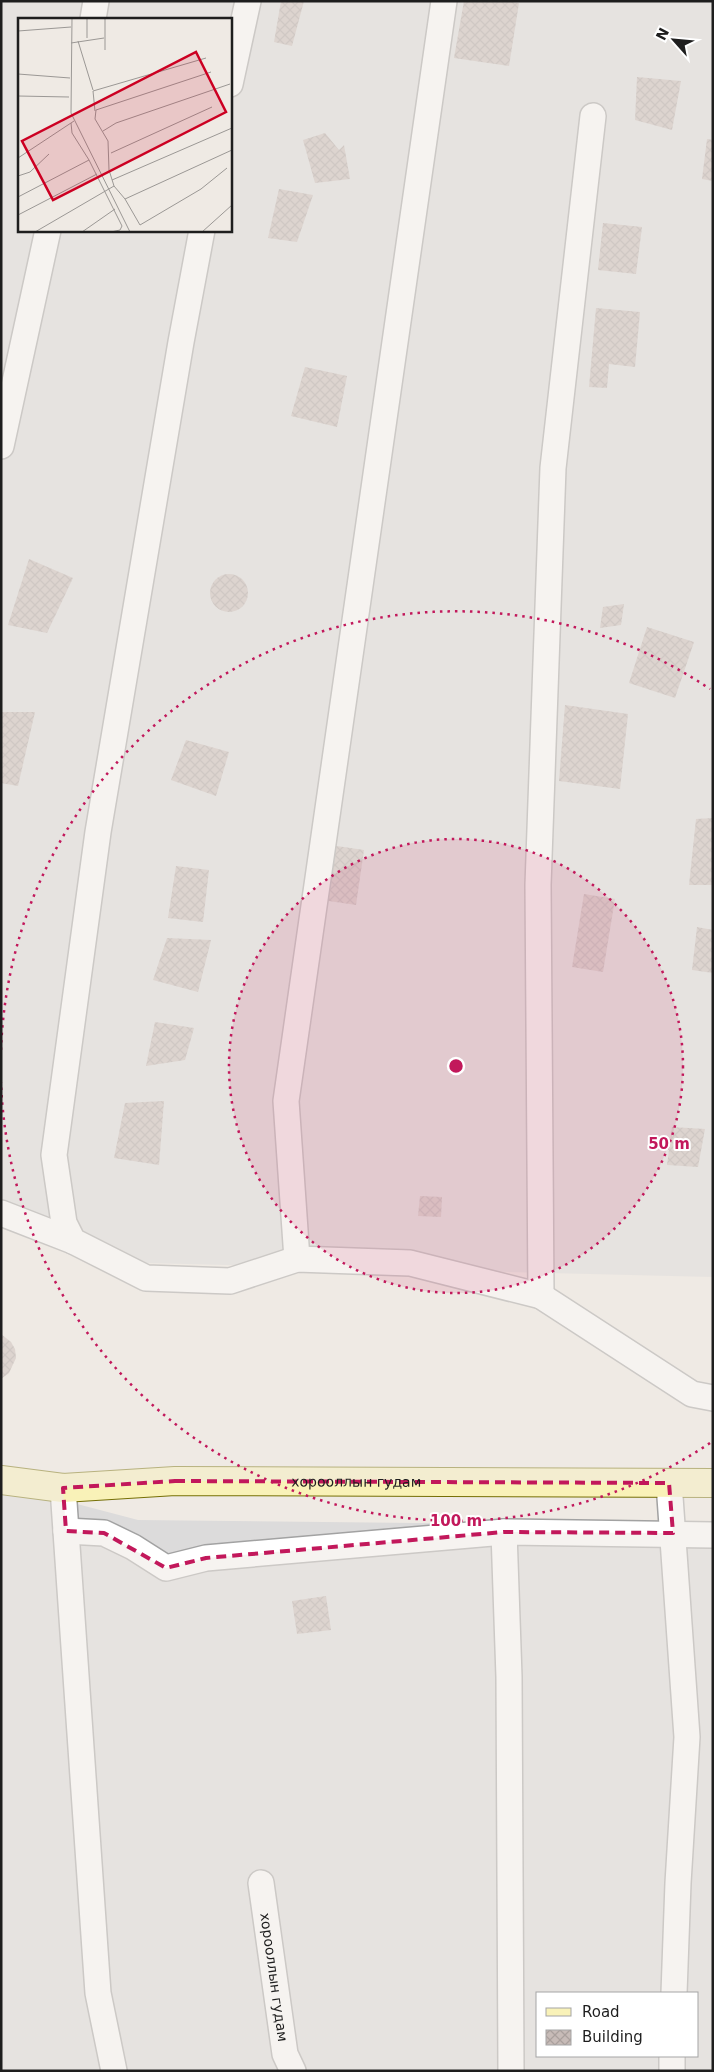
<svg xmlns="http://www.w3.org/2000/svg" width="714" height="2072" viewBox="0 0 714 2072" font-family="'DejaVu Sans',sans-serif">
<defs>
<pattern id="building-cross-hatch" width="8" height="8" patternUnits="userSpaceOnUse" patternTransform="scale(1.25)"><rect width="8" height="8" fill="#c7bbb7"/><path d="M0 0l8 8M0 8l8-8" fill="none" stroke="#aaa09d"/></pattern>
</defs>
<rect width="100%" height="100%" fill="#efeae4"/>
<g fill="#dcdbdb" fill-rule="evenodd">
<path d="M1,1H713V1277L147,1263L1,1215ZM19,19H230V230H19Z"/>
<path d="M1,1484L138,1520L713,1526V2071H1ZM538,1993H698V2056H538Z"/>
</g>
<g fill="url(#building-cross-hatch)">
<polygon points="281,1 304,1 292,46 274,42"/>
<polygon points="464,1 506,1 519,3 509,66 454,58"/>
<polygon points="637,77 681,81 672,130 635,120"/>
<polygon points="325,133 339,150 344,145 350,179 315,183 303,140"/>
<polygon points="707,139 713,140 713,181 702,179"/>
<polygon points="279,189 313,195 297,242 268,238"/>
<polygon points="603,223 642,227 636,274 598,270"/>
<polygon points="596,308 640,312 635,367 609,364 607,388 589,387"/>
<polygon points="305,367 347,376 337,427 291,416"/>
<polygon points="29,559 73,578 47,633 8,625"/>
<circle cx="229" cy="593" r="19"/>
<polygon points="624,604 621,625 600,628 603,607"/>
<polygon points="647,627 694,642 675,698 629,683"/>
<polygon points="565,705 628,714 620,789 559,781"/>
<polygon points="1,712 35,712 18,786 1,783"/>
<polygon points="186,740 229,752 216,796 171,780"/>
<polygon points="713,818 713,885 689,885 696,819"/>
<polygon points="330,845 364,850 356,905 322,900"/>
<polygon points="176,866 209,870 203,922 168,918"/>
<polygon points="584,894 615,899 603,972 572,967"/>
<polygon points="697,927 713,930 713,973 692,970"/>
<polygon points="167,938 211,940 198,992 153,980"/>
<polygon points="155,1022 194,1028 185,1060 146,1066"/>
<polygon points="164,1101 159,1165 114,1158 125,1103"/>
<polygon points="672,1127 705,1129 698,1167 667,1165"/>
<polygon points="420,1196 442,1197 441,1217 418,1216"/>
<polygon points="1,1334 11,1342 15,1349 16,1358 9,1373 1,1379"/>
<polygon points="326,1596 331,1630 297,1634 292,1601"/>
</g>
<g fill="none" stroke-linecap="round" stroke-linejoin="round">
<g stroke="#a2a2a2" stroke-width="28">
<g id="minor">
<polyline points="93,19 96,1"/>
<polyline points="230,84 248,1"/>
<polyline points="202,230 181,342 98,832 54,1155 64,1223 73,1241 146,1278 230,1281 297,1259 410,1263 541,1296 692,1394 713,1398"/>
<polyline points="1,446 48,230"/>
<polyline points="1,1213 73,1241"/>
<polyline points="297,1259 286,1101 444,1"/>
<polyline points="541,1296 538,885 553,468 593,116"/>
<polyline points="669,1483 687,1737 678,1883 674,1993"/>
<polyline points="63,1488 98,1993 114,2071"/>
<polyline points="66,1531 104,1533 133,1547 166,1568 206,1558 504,1532"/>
<path id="s1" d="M261,1883L285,2054L293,2071"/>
<polyline points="511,2071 509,1677 504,1532 713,1535"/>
<polyline points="672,2071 672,2056"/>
</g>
</g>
<g stroke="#756f05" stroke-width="30">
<g id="secondary">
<path id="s2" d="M1,1480L63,1488L175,1481L713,1483"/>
</g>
</g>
<use href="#minor" stroke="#fff" stroke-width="25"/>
<use href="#secondary" stroke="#f9f2b8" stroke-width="28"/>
</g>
<path d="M0 0H714V2072H0ZM175,1481L669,1483L673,1533L504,1532L206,1558L166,1568L104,1533L66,1531L63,1488Z" fill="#efeae4" fill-opacity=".55" fill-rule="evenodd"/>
<path fill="none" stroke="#c2185b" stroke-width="4" stroke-dasharray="10 6" stroke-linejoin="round" d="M175,1481L669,1483L673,1533L504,1532L206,1558L166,1568L104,1533L66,1531L63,1488Z"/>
<circle cx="456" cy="1066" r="227" fill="#c2185b" fill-opacity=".12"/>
<g fill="none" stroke="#c2185b" stroke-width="2.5" stroke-dasharray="2.5 5">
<circle cx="456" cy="1066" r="227"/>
<path d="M710 1443A455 455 0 0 1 1 1082M1 1050A455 455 0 0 1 710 689"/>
</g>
<g text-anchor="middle" stroke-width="4" stroke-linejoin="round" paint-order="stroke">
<g font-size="14" fill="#1e1e1e" stroke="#fff">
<text dy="5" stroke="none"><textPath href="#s2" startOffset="356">хорооллын гудам</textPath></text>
<text dy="5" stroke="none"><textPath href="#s1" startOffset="95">хорооллын гудам</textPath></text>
</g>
</g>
<g transform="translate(18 18)">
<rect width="214" height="214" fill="#efeae4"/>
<path fill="none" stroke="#9b9895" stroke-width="1" d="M54,0L53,95L112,214M0,13L53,9M69,20V0M60,23L75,72M53,25L86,20M87,32V0M0,56L52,60M0,78L51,79M77,93L75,73L188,40M53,105L54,115L71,142M85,113L98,105L212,66M93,135L194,89M0,140L56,103M209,150L183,171L122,207L107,181L214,132M0,158L12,154L31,136M94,162L214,110M96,168L107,181M0,179L71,142L104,208L102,212L93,214M0,197L79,156M17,214L96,168L91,152L90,123L77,101L78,92L193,54M64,214L97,191M184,214L214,187"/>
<path fill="#c02" fill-opacity="0.15" stroke="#c02" stroke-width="2.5" d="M178,34L208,94L35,182L4,123Z"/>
<rect width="214" height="214" fill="none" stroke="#1e1e1e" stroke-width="2.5"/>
</g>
<circle cx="456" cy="1066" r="8" fill="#c2185b" stroke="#fff" stroke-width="2.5"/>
<g font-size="15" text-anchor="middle" font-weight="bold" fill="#c2185b" stroke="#fff" stroke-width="4" stroke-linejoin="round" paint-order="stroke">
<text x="669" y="1149">50 m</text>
<text x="456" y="1526">100 m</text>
</g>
<rect width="714" height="2072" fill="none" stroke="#1e1e1e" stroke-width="5"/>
<rect x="536" y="1992" width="162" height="65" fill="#ffffff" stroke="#a5a5a5"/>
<rect x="546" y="2008" width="25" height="8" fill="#f9f2b8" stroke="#a5a5a5"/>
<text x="582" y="2017" font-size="15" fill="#1e1e1e">Road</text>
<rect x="546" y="2030" width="25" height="15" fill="url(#building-cross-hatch)" stroke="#a5a5a5"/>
<text x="582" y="2042" font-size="15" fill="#1e1e1e">Building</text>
<g transform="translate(674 40) rotate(297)" stroke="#ffffff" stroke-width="4" paint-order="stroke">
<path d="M0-4L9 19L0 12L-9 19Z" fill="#1e1e1e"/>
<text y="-8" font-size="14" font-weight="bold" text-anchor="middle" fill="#1e1e1e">N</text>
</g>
</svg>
